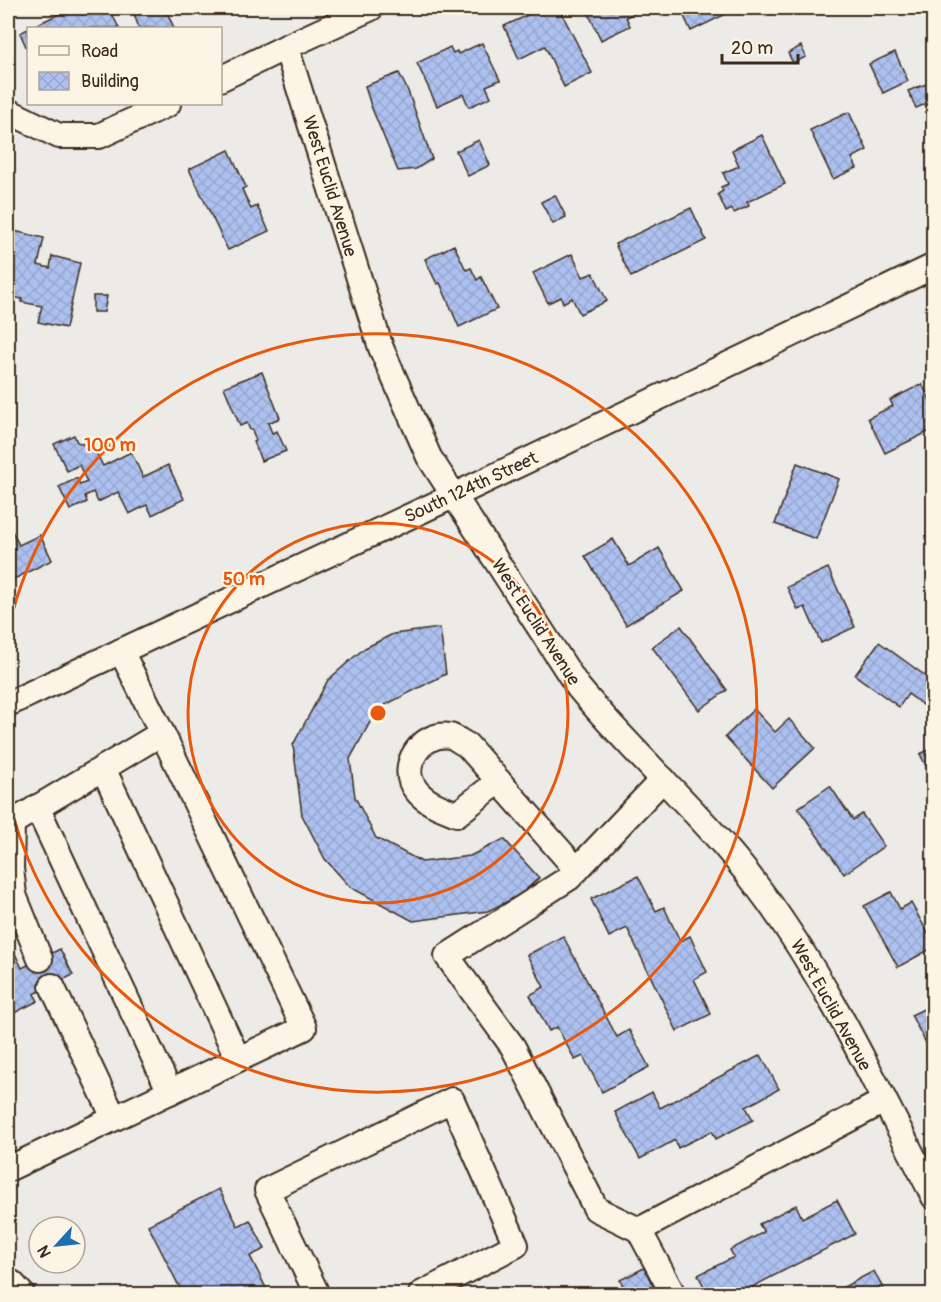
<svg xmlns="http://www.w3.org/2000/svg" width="941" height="1302" viewBox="0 0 941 1302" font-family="Pangolin,sans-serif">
<defs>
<pattern id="building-cross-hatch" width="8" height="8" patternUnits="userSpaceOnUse" patternTransform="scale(1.5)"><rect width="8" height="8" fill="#adc1f0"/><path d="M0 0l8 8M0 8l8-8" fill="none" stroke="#96a6cd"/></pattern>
</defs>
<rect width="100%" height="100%" fill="#ecebe7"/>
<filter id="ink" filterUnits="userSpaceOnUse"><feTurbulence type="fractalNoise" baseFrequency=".0167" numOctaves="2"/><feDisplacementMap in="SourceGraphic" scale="12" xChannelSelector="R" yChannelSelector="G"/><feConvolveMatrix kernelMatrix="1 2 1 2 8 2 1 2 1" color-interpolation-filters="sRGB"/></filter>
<g filter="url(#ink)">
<g fill="url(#building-cross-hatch)" stroke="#3b2a1e" stroke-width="1.5">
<polygon points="71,8 109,8 119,28 30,28"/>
<polygon points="132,8 165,8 174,28 139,28"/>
<polygon points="543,8 559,8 592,73 564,87 545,46 519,59 504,26"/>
<polygon points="586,8 646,8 626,17 630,26 601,40"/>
<polygon points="680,8 720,8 724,15 691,31"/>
<polygon points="28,29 28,51 20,33"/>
<polygon points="482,43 500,80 486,86 491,97 469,107 463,94 437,106 417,63 450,47 453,53 457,51 458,54"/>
<polygon points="801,46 806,57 793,63 788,53"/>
<polygon points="895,52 908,81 883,93 869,64"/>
<polygon points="399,73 408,91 432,159 416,169 398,171 371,106 365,86"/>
<polygon points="934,81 934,116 928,103 916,108 908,91"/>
<polygon points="849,112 867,150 852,158 857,168 833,179 810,130"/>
<polygon points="762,135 785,184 747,202 749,206 734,213 732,209 726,212 718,194 723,191 721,187 728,184 723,173 739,166 732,150"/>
<polygon points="479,140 490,165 468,176 456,151"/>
<polygon points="229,150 246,187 242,189 251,209 257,206 269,231 228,250 189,169"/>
<polygon points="555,195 566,217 553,224 541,202"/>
<polygon points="691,208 706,240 631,277 615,244"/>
<polygon points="10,230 44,238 38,265 50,268 52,256 80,263 66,328 38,322 42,306 21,302 22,299 8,296 8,244"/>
<polygon points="454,245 466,270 471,268 477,280 481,277 497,309 459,327 440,283 437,284 425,259"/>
<polygon points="572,254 583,277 593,273 607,301 580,314 572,298 563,303 561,297 548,303 533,273"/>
<polygon points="93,296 107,296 104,312 93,312"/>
<polygon points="262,372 280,418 268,423 272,433 277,431 286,451 261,461 254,442 256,441 252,430 250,430 247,423 240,426 224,387"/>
<polygon points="922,384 934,408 934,429 885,453 868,418 893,406 890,400"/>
<polygon points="74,435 77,442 94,448 103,466 131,452 143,477 168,465 184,499 152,515 147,505 129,514 118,492 98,502 93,492 85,496 87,502 70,510 59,487 77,478 80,485 87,482 79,465 67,471 54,444"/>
<polygon points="797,463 839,479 816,539 775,524"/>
<polygon points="8,523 19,545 40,535 52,560 8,582"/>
<polygon points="613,539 629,566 659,548 684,591 626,625 585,556"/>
<polygon points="828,568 855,627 821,643 805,607 798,610 787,587"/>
<polygon points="681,626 727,690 699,710 652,647"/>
<polygon points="440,628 446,674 385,705 374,715 350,759 355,797 376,838 422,862 470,856 504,839 539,878 520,895 488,911 413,921 350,887 325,859 302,815 293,745 328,680 354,657 365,648 393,634"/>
<polygon points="879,642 927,677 934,668 934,698 927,708 908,694 899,707 855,675"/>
<polygon points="754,709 775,732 789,719 815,748 772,788 725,737"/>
<polygon points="934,748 934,782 920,754"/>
<polygon points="830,786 853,820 862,814 884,846 844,874 798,808"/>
<polygon points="638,876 656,911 664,907 680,941 690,936 707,972 694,979 711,1014 677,1031 627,928 609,937 591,899"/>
<polygon points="891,892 900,909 911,903 934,944 934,947 898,967 864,906"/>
<polygon points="563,936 617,1037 629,1030 649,1067 602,1092 583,1056 575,1060 557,1027 549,1031 530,995 544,987 527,955"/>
<polygon points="9,941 22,968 60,949 73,975 34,994 38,1001 8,1016"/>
<polygon points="934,1004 934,1058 911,1015"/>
<polygon points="761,1055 779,1089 746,1107 753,1120 716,1139 712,1131 678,1148 675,1140 640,1159 615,1112 652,1092 660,1108"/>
<polygon points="219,1189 238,1226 250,1220 265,1249 250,1256 269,1294 183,1294 148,1225"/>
<polygon points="837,1200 855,1234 752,1287 756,1294 708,1294 698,1275 734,1257 730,1250 764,1232 759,1224 796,1205 802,1218"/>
<polygon points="644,1268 657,1294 627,1294 620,1280"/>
<polygon points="874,1271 886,1294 841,1294 838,1290"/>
</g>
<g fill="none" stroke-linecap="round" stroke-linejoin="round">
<g stroke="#3b2a1e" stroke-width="28">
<g id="minor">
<polyline points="286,47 371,8"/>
<path d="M220,79L286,47L381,348L429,457L578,687C635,756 704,815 757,886C829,981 879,1092 934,1197"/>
<polyline points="8,111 59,136 99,136 168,104"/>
<polyline points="8,704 453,496 934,266"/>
<polyline points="103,768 238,1059"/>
<polyline points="663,779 569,878 447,956 513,1047 596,1209 639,1230 673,1294"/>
<path d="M499,781L457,814C442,808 426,803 416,790C397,767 422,731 450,736C455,737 462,743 467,745L577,870"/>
<polyline points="37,807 170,1092"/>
<polyline points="12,823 11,868 14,895 40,959"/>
<polyline points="8,825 162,733 121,651"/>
<polyline points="52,986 114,1118"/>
<polyline points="8,1169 304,1028 162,733"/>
<polyline points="639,1230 884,1101"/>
<polyline points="8,1286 12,1283 22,1294"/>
<polyline points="317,1294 267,1190 452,1100 516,1245 421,1294"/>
</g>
</g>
<use href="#minor" stroke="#fcf5e5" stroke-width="24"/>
</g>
</g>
<g fill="none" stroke="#e8590c" stroke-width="3">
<circle cx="378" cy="713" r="190"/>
<path d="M8 631A379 379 0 1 1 8 795"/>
</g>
<g text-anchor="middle" stroke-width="4.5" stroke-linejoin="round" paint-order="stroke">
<g font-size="18" fill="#3b2a1e" stroke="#fcf5e5">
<text transform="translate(330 186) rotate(73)" y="6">West Euclid Avenue</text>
<text transform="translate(471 487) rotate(-25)" y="6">South 124th Street</text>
<text transform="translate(536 622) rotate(57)" y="6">West Euclid Avenue</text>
<text transform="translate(831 1005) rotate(61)" y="6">West Euclid Avenue</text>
</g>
</g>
<circle cx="378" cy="713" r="9" fill="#e8590c" stroke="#fcf5e5" stroke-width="3"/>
<g font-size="18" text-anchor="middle" font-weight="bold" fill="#e8590c" stroke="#fcf5e5" stroke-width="4.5" stroke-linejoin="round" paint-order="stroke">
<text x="110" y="451">100 m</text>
<text x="244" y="585">50 m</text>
</g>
<rect width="941" height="1302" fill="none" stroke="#fcf5e5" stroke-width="30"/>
<rect x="15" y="15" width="911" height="1272" fill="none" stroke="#3b2a1e" stroke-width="2" filter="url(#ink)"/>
<rect x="27" y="27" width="195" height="78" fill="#fcf5e5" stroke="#afa495" stroke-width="1.5"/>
<rect x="39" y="46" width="30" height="9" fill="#fcf5e5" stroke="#afa495" stroke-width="1.5"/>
<text x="81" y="57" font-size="18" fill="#3b2a1e">Road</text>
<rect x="39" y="72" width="30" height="18" fill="url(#building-cross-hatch)" stroke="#afa495" stroke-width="1.5"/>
<text x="81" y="87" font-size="18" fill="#3b2a1e">Building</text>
<g transform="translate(57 1245) rotate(243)"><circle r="28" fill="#fcf5e5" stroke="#afa495" stroke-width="1.5"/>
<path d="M0-4.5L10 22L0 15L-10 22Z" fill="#1f6fb2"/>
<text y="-9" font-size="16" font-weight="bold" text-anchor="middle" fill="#3b2a1e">N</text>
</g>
<path d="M722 54v9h76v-9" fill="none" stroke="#3b2a1e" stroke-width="3"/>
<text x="731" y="54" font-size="18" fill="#3b2a1e" stroke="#fcf5e5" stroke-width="4.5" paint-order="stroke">20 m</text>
</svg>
